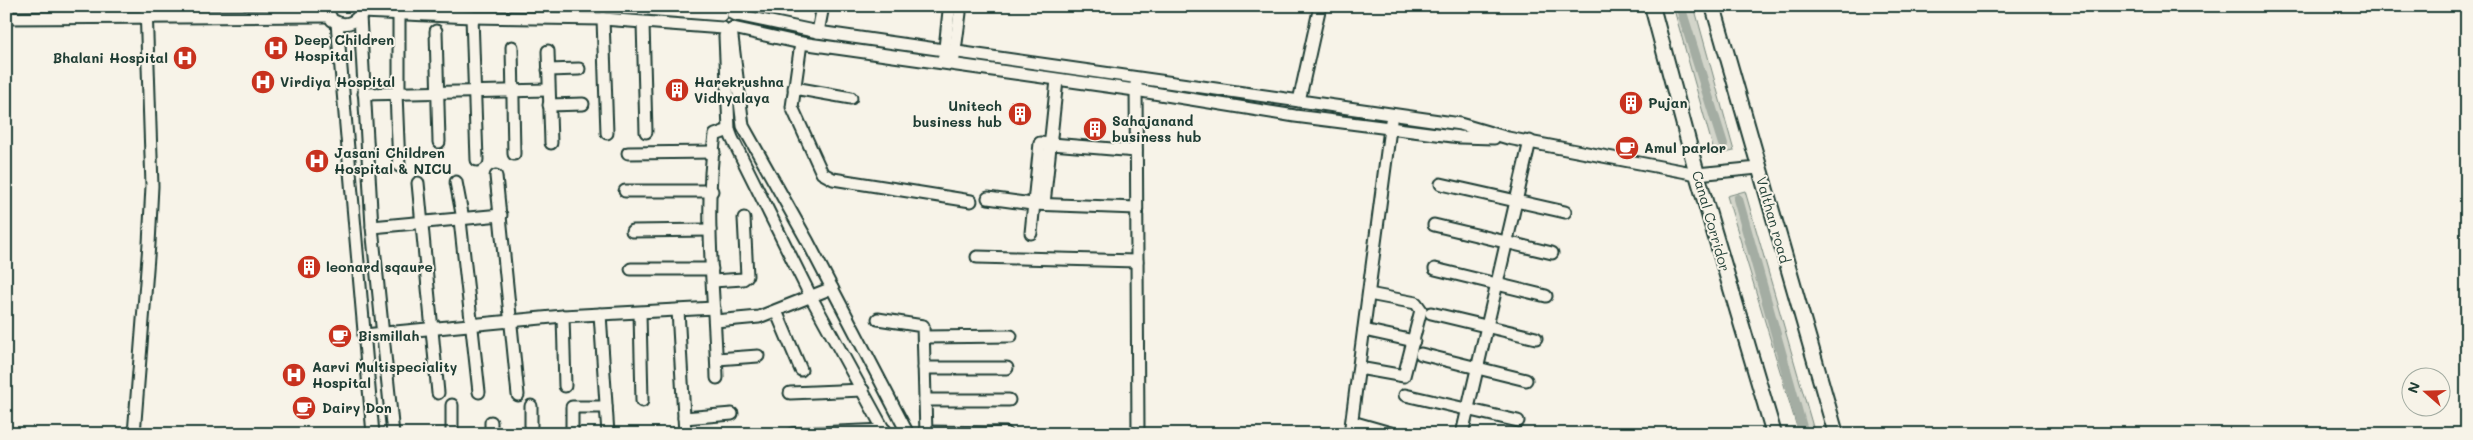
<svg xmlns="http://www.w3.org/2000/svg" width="2473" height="440" viewBox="0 0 2473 440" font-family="Mali,sans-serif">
<rect width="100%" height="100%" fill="#f7f3e8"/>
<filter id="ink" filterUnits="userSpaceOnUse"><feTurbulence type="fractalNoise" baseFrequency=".02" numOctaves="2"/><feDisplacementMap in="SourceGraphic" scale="10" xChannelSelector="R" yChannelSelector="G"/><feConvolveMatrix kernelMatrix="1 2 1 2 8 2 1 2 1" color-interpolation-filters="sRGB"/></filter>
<g filter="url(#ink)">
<g fill="#d3d5ca" stroke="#79897f">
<polygon points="1673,6 1694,6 1734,151 1715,155"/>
<polygon points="1745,191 1815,434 1799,434 1727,196"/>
</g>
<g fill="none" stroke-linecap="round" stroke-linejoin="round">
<g stroke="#a4ada3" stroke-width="10">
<polyline points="1680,6 1723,144"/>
<polyline points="1738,199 1804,434"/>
</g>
<g stroke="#1f3d34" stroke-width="15">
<g id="minor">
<path d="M325,6L332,20C344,27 355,24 361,12"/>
<polyline points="542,6 646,9 722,15"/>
<polyline points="362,12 472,17 603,19 723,28"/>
<polyline points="733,14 818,32 1460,124 1508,138 1697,174 1758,168"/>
<polyline points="399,15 399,93"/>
<polyline points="360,16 372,227 393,434"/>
<polyline points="472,17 477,160"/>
<polyline points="6,18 329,16"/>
<polyline points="603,19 607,133"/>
<polyline points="337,23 373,434"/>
<polyline points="643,23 646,132"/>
<polyline points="733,28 801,43 1135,90 1295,116 1460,137 1494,138"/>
<polyline points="731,29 743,126 808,242 908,434"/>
<polyline points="436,31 439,142"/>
<polyline points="818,32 823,6"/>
<polyline points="725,36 729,130 732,138 811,297 886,434"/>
<polyline points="801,43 792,107 822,173 833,179 971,201"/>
<polyline points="512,47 514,154"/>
<polyline points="548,51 551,143"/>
<polyline points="944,57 949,11 952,6"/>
<polyline points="954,58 960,13 957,6"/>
<polyline points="548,70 579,69"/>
<polyline points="1136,84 1138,434"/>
<polyline points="794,88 851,98"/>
<polyline points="396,93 399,166"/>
<polyline points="364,94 548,90"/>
<polyline points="1299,101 1320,6"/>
<polyline points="549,105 583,104"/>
<polyline points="628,153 714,152"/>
<polyline points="496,176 518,395"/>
<polyline points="456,182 463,219"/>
<polyline points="418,183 438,393"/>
<polyline points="1441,184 1565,212"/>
<polyline points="625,191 712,191"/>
<polyline points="988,198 1032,204 1136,208"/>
<polyline points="1044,204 1057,80"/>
<polyline points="460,220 479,392"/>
<polyline points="1434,225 1552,253"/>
<polyline points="372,227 501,215"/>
<polyline points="632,231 710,230"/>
<polyline points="1031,233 1040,143 1136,151"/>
<polyline points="977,257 1137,261"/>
<polyline points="631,269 712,269"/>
<polyline points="1435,269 1546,296"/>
<polyline points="713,281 743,279 747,276 744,218"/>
<polyline points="678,310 685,434"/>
<polyline points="776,311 801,370"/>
<polyline points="640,313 642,401"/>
<polyline points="1431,313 1536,338"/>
<polyline points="600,314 608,434"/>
<polyline points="563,316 565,386"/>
<polyline points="878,319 923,326 926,434"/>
<polyline points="715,321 759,317 832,288"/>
<polyline points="1364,330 1414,341"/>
<polyline points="364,335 563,316 714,308"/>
<polyline points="924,337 1011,336"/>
<polyline points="1421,354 1526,380"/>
<polyline points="717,359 758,356"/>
<polyline points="924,368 1007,368"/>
<polyline points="1359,368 1404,376 1421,310 1416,303 1369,294"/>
<path d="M717,378C715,297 703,215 715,135L729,130"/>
<polyline points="790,393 863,390"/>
<polyline points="1405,395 1518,421"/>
<polyline points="925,400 1009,400"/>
<polyline points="452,405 452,434"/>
<polyline points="531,406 531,434"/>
<polyline points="684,418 732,414"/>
<polyline points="491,422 491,434"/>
<polyline points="1352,422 1394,434"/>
<polyline points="926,432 1006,433"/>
<polyline points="134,434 149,244 152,186 146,6"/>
<polyline points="572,434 572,407 606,407"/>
<polyline points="792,434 885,430"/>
<polyline points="1350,434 1391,121"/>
<polyline points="1462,434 1530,141"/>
</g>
</g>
<g stroke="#1f3d34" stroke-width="18">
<g id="major">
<polyline points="1652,6 1697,174 1774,434"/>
<polyline points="1713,6 1836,434"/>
</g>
</g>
<use href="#minor" stroke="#f7f3e8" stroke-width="11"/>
<use href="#major" stroke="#f7f3e8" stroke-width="14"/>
</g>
</g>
<defs>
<g id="hospital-disc" transform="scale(1.25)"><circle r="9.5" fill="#c8321e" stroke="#f7f3e8"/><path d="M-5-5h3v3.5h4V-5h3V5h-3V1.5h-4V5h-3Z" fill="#fff"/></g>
<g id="building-disc" transform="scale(1.25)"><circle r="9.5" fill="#c8321e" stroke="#f7f3e8"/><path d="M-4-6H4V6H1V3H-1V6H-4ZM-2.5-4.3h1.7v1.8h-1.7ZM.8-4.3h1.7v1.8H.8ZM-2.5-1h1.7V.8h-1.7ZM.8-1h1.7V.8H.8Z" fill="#fff"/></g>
<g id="cafe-disc" transform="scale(1.25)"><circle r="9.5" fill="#c8321e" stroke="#f7f3e8"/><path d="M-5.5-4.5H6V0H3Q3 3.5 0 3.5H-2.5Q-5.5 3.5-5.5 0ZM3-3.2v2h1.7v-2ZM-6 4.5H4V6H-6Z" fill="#fff"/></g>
</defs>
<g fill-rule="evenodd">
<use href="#hospital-disc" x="276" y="48"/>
<use href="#hospital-disc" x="185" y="58"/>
<use href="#hospital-disc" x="263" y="82"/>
<use href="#building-disc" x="677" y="90"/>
<use href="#building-disc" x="1631" y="103"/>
<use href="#building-disc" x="1020" y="114"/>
<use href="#building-disc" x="1095" y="129"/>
<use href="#cafe-disc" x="1627" y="148"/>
<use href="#hospital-disc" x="317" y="161"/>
<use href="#building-disc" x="309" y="267"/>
<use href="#cafe-disc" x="340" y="336"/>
<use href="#hospital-disc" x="294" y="375"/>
<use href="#cafe-disc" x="304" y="408"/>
</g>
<g text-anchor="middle" stroke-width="4" stroke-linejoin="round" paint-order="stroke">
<g font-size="14" font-weight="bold" fill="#1f3d34" stroke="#f7f3e8" text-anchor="start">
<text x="294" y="45">Deep Children<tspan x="294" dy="16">Hospital</tspan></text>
<text x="168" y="63" text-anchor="end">Bhalani Hospital</text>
<text x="280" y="87">Virdiya Hospital</text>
<text x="694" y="87">Harekrushna<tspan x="694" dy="16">Vidhyalaya</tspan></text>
<text x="1648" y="108">Pujan</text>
<text x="1002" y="111" text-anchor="end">Unitech<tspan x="1002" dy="16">business hub</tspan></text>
<text x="1112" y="126">Sahajanand<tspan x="1112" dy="16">business hub</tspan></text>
<text x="1644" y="153">Amul parlor</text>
<text x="334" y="158">Jasani Children<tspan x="334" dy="16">Hospital &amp; NICU</tspan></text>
<text x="326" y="272">leonard sqaure</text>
<text x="358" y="341">Bismillah</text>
<text x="312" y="372">Aarvi Multispeciality<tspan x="312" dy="16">Hospital</tspan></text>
<text x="322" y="413">Dairy Don</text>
</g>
<g font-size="14" fill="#1f3d34" stroke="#f7f3e8">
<text transform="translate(1773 220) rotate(74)" y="5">Valthan road</text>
<text transform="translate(1711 221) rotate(74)" y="5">Canal Corridor</text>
</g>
</g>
<rect width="2473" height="440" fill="none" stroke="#f7f3e8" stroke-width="25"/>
<rect x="12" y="12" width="2448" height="415" fill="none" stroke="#1f3d34" stroke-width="2" filter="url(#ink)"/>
<g transform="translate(2426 392) rotate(290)"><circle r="24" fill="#f7f3e8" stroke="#a1aaa0"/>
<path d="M0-4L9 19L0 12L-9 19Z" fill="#c8321e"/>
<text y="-8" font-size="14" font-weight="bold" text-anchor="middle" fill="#1f3d34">N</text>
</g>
</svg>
